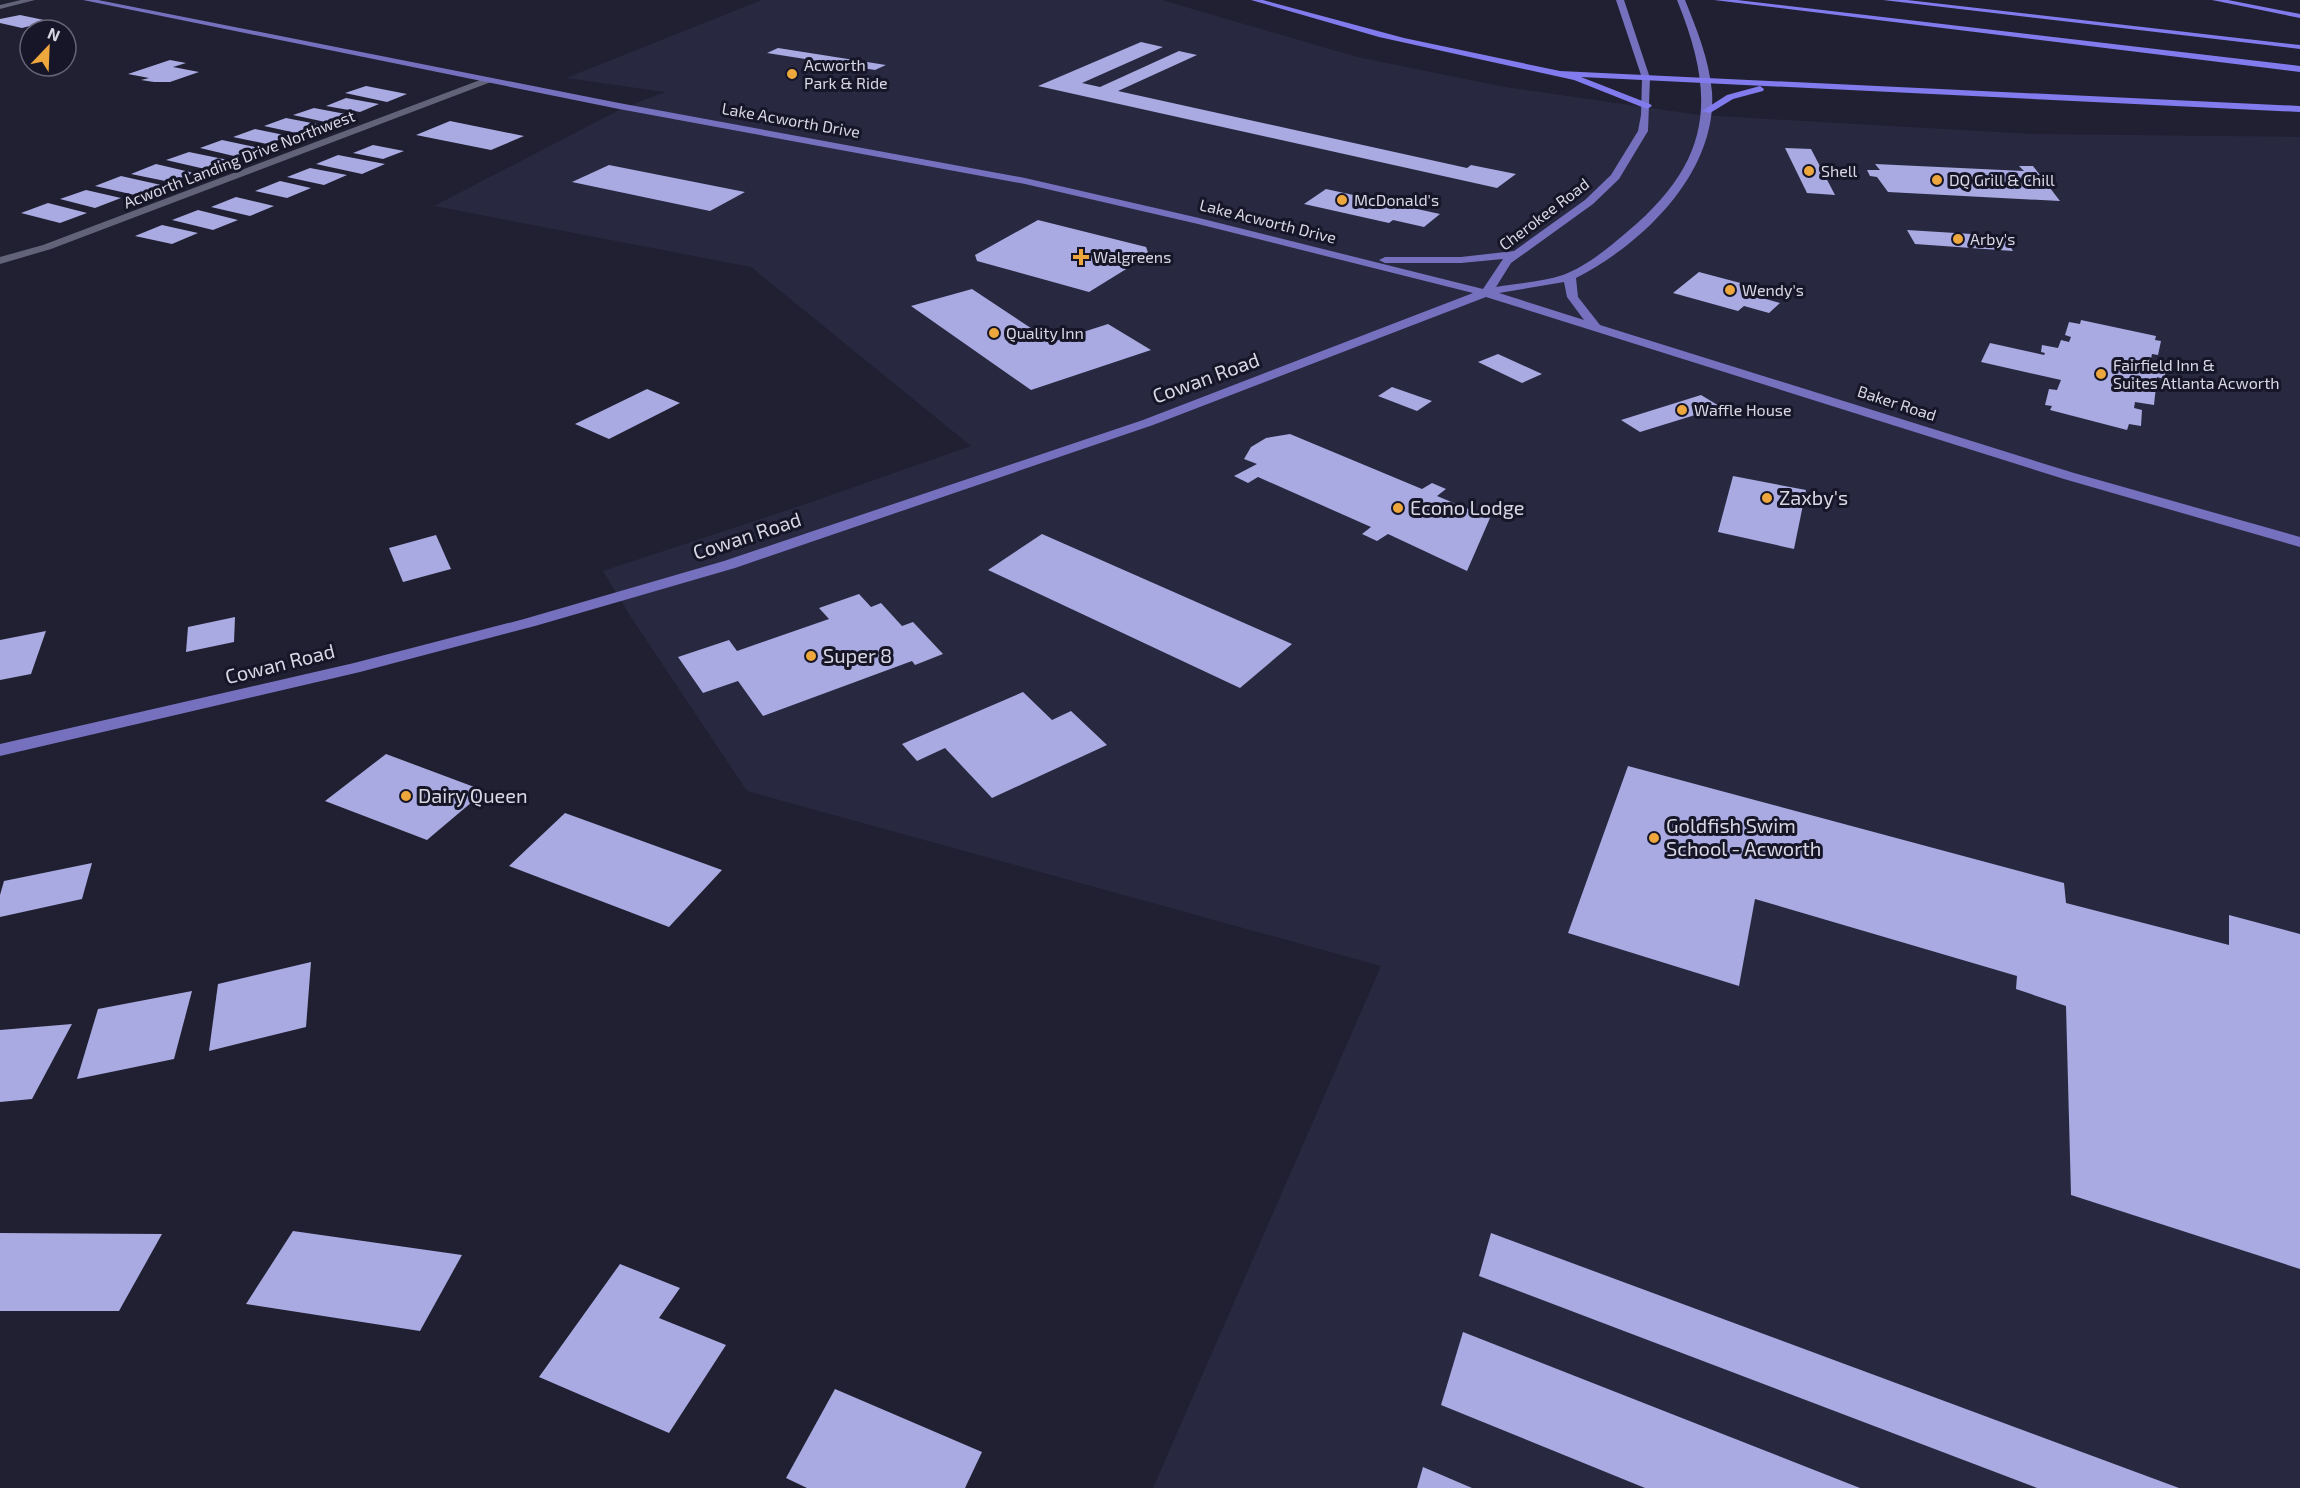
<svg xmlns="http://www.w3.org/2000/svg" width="2300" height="1488" viewBox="0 0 2300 1488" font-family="'Exo 2',sans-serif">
<rect width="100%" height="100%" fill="#202032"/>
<polygon fill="#282841" points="762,0 1162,0 1357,57 1505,87 1699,115 2031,134 2300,137 2300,1488 1153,1488 1381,966 747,791 631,617 603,571 800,506 971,446 751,267 434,206 623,108 665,92 566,78"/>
<g fill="#a8aae1">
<polygon points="20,15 49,21 22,28 0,23 0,19"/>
<polygon points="1141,42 1163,47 1082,83 1100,87 1179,51 1197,55 1118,91 1467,168 1471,165 1516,174 1497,188 1038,86"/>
<polygon points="778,48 886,65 875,70 767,53"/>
<polygon points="170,60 186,63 173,67 199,72 170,82 154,82 141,80 149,78 128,74"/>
<polygon points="366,86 407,94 387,102 345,93"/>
<polygon points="346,98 379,104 360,112 326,106"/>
<polygon points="314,108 351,115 330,123 293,115"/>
<polygon points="286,118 322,125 301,134 264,126"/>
<polygon points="450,121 524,136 491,150 416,135"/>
<polygon points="255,129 289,136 267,144 233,137"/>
<polygon points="222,140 260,148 238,157 200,148"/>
<polygon points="373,145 404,151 383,159 353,153"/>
<polygon points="1785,148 1811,149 1835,195 1807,193"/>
<polygon points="189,152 228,160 205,169 166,160"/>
<polygon points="338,155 385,164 362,174 316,164"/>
<polygon points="156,164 194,173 170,182 131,174"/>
<polygon points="1875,164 2024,171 2019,166 2033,166 2060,201 1888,192 1877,177 1870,176 1867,170 1880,170"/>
<polygon points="609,165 745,192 710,211 572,182"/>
<polygon points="310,168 347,175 324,185 287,177"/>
<polygon points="121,176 161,185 135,195 95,186"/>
<polygon points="280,181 311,188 287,198 255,191"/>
<polygon points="1326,189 1440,214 1424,227 1393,220 1389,223 1304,204"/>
<polygon points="86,190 121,198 95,208 60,199"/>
<polygon points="236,197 274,206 250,216 211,207"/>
<polygon points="48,203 87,213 60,223 21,213"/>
<polygon points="198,210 238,220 213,230 172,220"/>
<polygon points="1038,220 1146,247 1149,255 1089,292 977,261 975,255"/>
<polygon points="162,225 198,233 172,244 135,236"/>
<polygon points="1907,230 2004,236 2013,251 1915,244"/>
<polygon points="1699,272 1763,289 1755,296 1780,303 1769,313 1744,306 1738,311 1673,293"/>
<polygon points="972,289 1052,342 1108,324 1151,350 1031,390 911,306"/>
<polygon points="2081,320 2156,336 2155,340 2161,341 2158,355 2152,354 2149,368 2166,371 2164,379 2157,377 2154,405 2135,402 2134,408 2142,410 2141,426 2129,424 2127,430 2050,410 2052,406 2045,405 2049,389 2057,390 2061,380 1981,362 1990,343 2044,355 2045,353 2041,352 2042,345 2058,348 2061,340 2069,342 2071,337 2065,335 2069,322 2080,324"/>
<polygon points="1498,354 1542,374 1522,383 1478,362"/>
<polygon points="1392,387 1432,401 1417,411 1378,396"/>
<polygon points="647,389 680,403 609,439 575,424"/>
<polygon points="1701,395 1721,407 1640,432 1621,420"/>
<polygon points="1290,434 1422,489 1432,483 1446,489 1437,496 1490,518 1467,571 1388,534 1377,541 1362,534 1371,527 1258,477 1248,483 1234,476 1257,464 1244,459 1251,447 1266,438"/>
<polygon points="1733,476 1806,490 1794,549 1718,532"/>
<polygon points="1042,534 1292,644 1240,688 988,570"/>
<polygon points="436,535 451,569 403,582 389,548"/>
<polygon points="859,594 871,607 881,603 902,626 913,622 943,654 915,665 912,661 763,716 738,681 703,693 678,657 729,640 737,651 829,619 819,608"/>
<polygon points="235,617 234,642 186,652 188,627"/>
<polygon points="46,631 31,674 0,680 0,640"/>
<polygon points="1023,692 1052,720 1071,711 1107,745 992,798 945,748 917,761 902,744"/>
<polygon points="386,754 485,791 427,840 325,801"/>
<polygon points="1628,766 2064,883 2066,903 2229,945 2229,915 2300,934 2300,1269 2071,1195 2066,1006 2016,989 2017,976 1755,899 1739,986 1568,933"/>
<polygon points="565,813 722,870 669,927 509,866"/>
<polygon points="92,863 82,899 0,917 0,895 4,881"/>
<polygon points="311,962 306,1027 209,1051 218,984"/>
<polygon points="192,991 174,1059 77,1079 98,1009"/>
<polygon points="72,1024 32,1099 0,1102 0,1030"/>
<polygon points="293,1231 462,1255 420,1331 246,1304"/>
<polygon points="0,1233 162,1234 119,1311 0,1311"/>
<polygon points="1491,1233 2179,1488 2037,1488 1479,1276"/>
<polygon points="620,1264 680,1288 659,1318 726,1345 669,1433 539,1377"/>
<polygon points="1463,1332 1860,1488 1645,1488 1441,1405"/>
<polygon points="835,1389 982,1452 965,1488 807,1488 786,1478"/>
<polygon points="1423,1467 1472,1488 1417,1488"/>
</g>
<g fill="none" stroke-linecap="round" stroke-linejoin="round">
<g fill="#626379" fill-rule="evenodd">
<polygon points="21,0 35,0 0,9 0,5"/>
<polygon points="488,77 491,82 51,249 0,264 0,257 43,245"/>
</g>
<path fill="#7571bf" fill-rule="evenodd" d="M83,0H98L619,103L1025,178L1199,218L1483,289L1503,259L1461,263H1385L1379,260L1385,257H1461L1514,251L1585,200L1611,175L1638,131L1641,115L1642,78L1616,0H1624L1650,78L1648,131L1619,179L1593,204L1511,263L1496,287C1518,283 1542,282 1563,275C1587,266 1608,248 1627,232C1712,161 1717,98 1677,0H1685C1697,30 1709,59 1712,92C1717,172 1643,244 1576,278L1578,297L1600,325L2074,473L2300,537V547L2064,479L1486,297L1153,425L735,568L535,626L360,672L0,756V744L354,663L524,619L724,561L1143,420L1473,293L1198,224L1025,184L619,109ZM1564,282L1567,297L1584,320L1499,293Z"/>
<g fill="#817bed" fill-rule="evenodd">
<polygon points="1251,0 1263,0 1404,38 1560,71 2300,106 2300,112 1581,77 1650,104 1652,106 1647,109 1574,80 1379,37"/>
<polygon points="1714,0 1737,0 2300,66 2300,72"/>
<polygon points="1883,0 1907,0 2300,45 2300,49"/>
<polygon points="2212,0 2228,0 2300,14 2300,18"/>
<polygon points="1760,86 1764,89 1763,91 1733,99 1710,113 1702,111 1727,95"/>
</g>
</g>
<g fill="#eea73d" stroke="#161628" stroke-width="2">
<circle cx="792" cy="74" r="6"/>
<circle cx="1809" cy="171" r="6"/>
<circle cx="1937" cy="180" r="6"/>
<circle cx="1342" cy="200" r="6"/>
<circle cx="1958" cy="239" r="6"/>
<path d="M1078 248h6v6h6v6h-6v6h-6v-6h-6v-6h6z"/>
<circle cx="1730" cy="290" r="6"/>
<circle cx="994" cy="333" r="6"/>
<circle cx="2101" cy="374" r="6"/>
<circle cx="1682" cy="410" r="6"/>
<circle cx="1767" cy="498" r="6"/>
<circle cx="1398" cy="508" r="6"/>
<circle cx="811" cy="656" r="6"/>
<circle cx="406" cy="796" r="6"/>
<circle cx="1654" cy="838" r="6"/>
</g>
<g text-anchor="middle" stroke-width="6" stroke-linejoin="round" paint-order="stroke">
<g font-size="16" fill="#d8d8e5" stroke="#161628" text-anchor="start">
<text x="804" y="71">Acworth<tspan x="804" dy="18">Park &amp; Ride</tspan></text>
<text x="1821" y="177">Shell</text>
<text x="1949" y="186">DQ Grill &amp; Chill</text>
<text x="1354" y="206">McDonald's</text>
<text x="1970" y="245">Arby's</text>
<text x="1093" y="263">Walgreens</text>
<text x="1742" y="296">Wendy's</text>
<text x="1006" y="339">Quality Inn</text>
<text x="2113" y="371">Fairfield Inn &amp;<tspan x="2113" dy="18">Suites Atlanta Acworth</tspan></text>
<text x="1694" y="416">Waffle House</text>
</g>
<g font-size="16" fill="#d8d8e5" stroke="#161628">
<text transform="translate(791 120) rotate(10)" y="6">Lake Acworth Drive</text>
<text transform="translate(239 159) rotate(-21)" y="6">Acworth Landing Drive Northwest</text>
<text transform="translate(1544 214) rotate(-37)" y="6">Cherokee Road</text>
<text transform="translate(1268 221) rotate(14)" y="6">Lake Acworth Drive</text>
<text transform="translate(1897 403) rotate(18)" y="6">Baker Road</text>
</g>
<g font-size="20" fill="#d8d8e5" stroke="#161628">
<text transform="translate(1206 378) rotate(-20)" y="7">Cowan Road</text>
<text transform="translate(747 536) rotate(-18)" y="7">Cowan Road</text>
<text transform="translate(280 664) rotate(-14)" y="7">Cowan Road</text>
</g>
<g font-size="20" fill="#d8d8e5" stroke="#161628" text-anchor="start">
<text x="1779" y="505">Zaxby's</text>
<text x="1410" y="515">Econo Lodge</text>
<text x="823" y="663">Super 8</text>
<text x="418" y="803">Dairy Queen</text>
<text x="1666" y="833">Goldfish Swim<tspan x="1666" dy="23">School - Acworth</tspan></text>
</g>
</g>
<g transform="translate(48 48) rotate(23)"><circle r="28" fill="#161628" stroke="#646474" stroke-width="1.5"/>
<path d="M0-4.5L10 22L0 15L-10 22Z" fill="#eea73d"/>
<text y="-9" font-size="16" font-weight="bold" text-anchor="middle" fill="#d8d8e5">N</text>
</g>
</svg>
